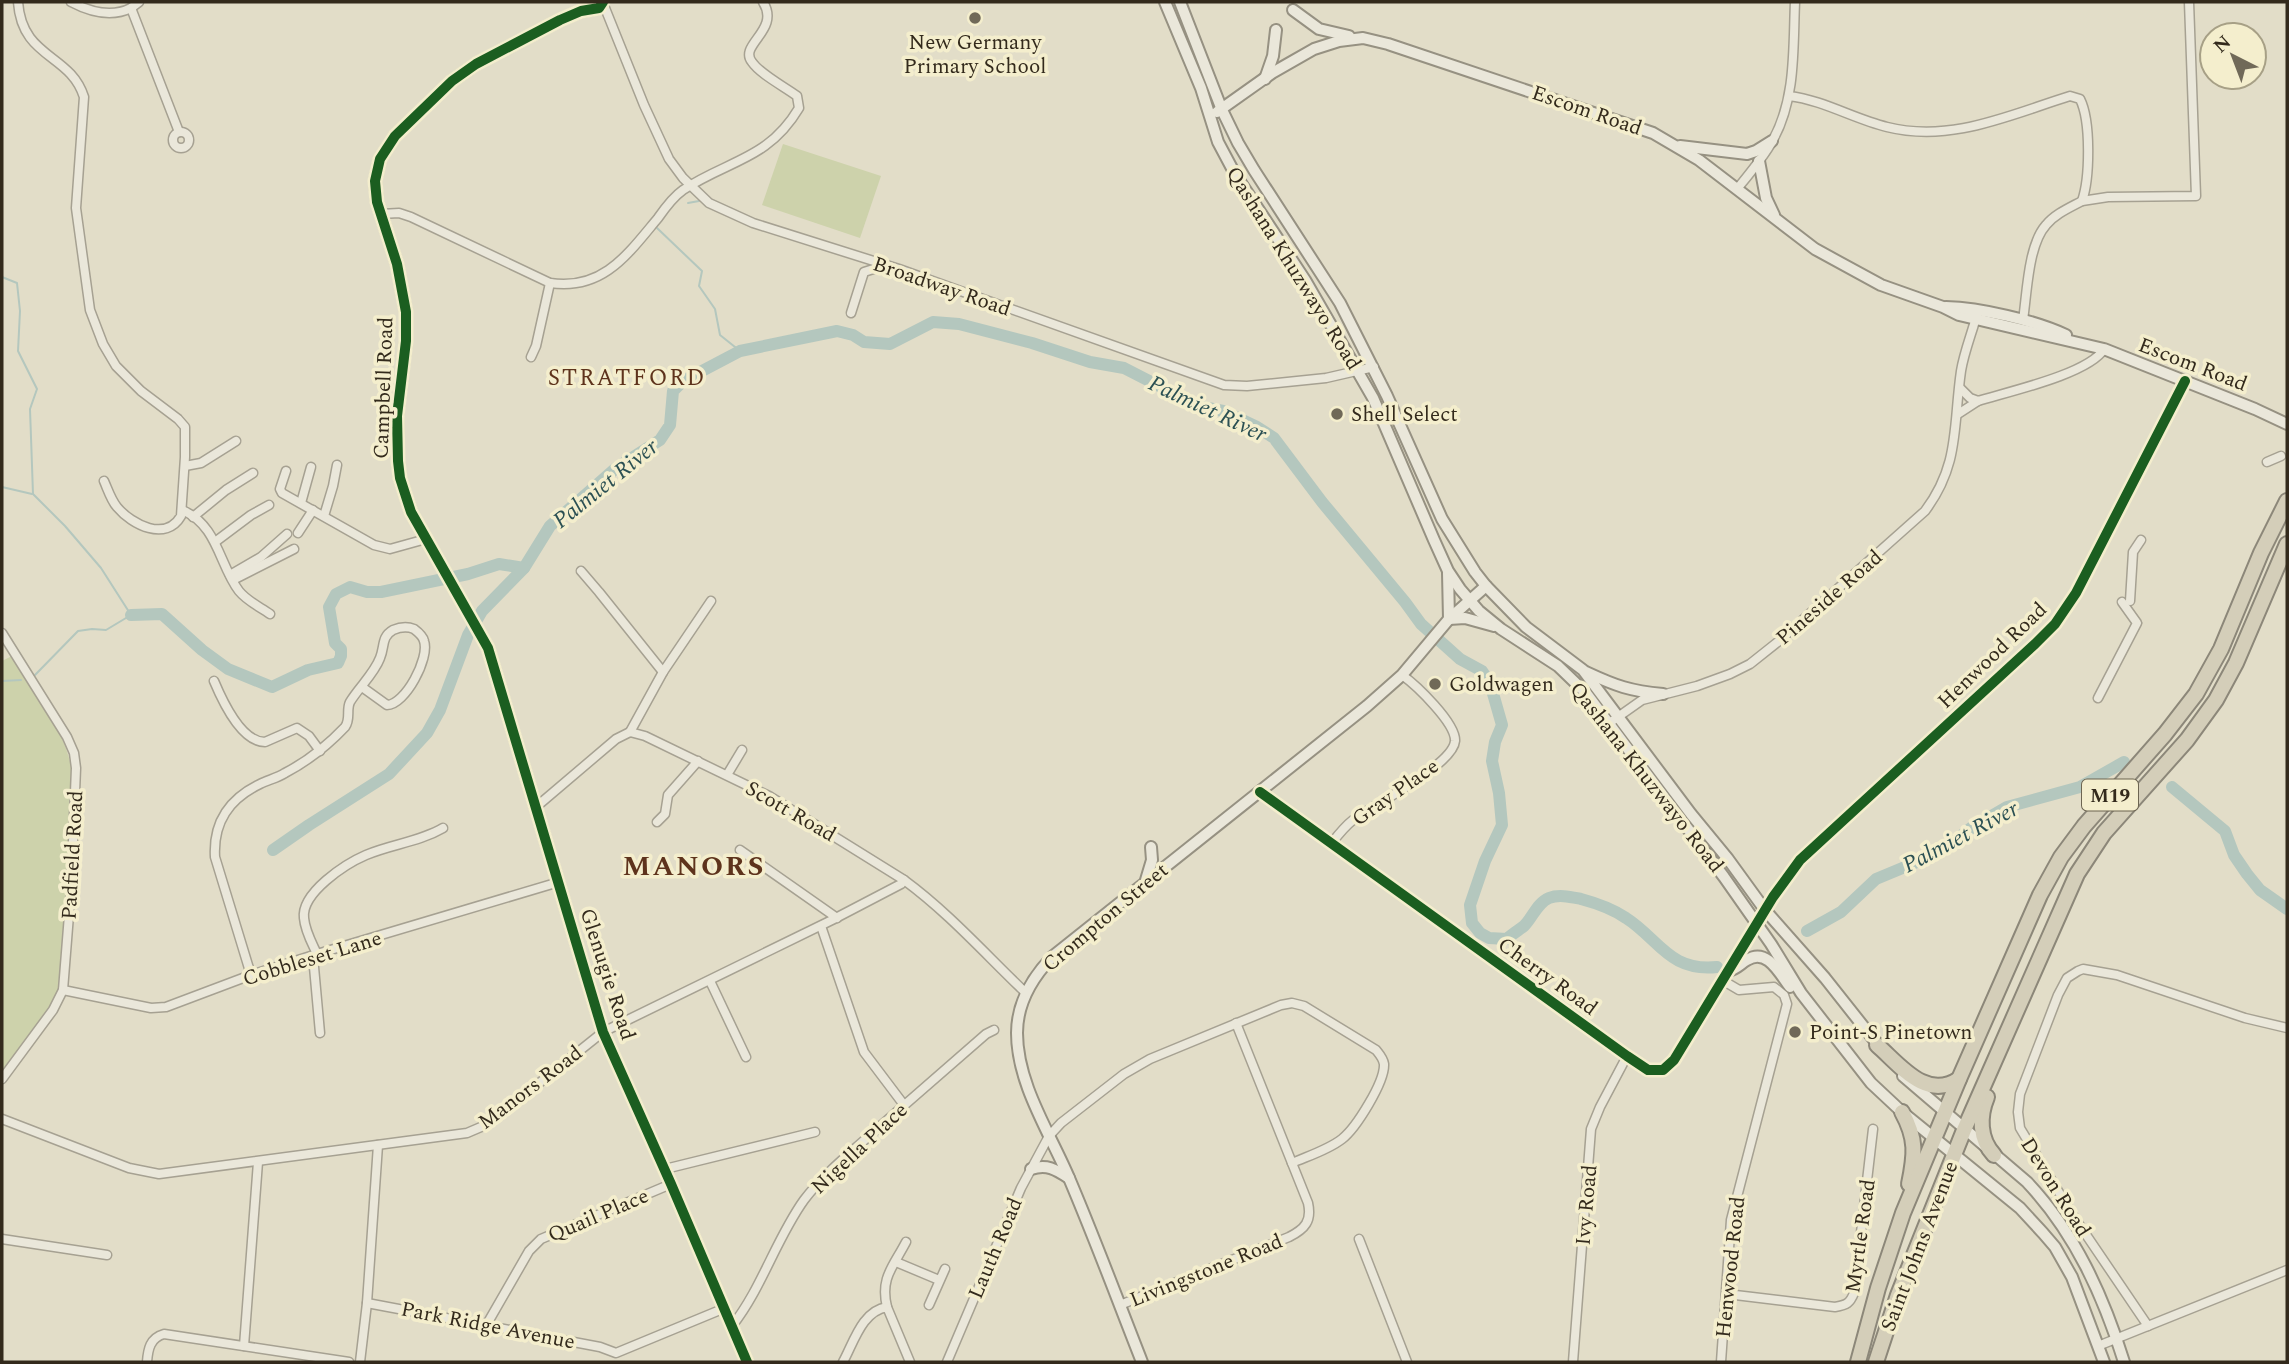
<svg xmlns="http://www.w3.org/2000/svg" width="2289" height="1364" viewBox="0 0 2289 1364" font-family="Spectral,serif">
<rect width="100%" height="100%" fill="#e2ddc8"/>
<g fill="#cdd2ab">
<polygon points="783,144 881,176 860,238 762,205"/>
<path d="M12,656C36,694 68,732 73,778L63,974L57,1003L2,1073V661Z"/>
</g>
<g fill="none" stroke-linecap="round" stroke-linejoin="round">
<g stroke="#b4c7be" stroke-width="2">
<polyline points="688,203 699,201"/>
<polyline points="657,228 702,271 699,286 715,309 720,335 740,351"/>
<polyline points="2,277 17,283 20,311 18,351 37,389 30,409 33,494 65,526 101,568 131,615 106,630 92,629 78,631 35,675"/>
<polyline points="2,487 32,494"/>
<polyline points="2,681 21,680"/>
</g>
<g stroke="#b4c7be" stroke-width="12">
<path d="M131,615L162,614L202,650L228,669L272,687L308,670L338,663L341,656V649L335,643L329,607L336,594L350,587L367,592H381L468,574L499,564L524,568L550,526L616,468L660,440L670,425L673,391L683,381L740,351L837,331L853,335L864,342L890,344L933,322L959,324L1032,343L1090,362L1124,368L1198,406L1223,411L1257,427L1274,438L1322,502L1405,602L1421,624L1460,659L1482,671L1490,683L1502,725L1495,742L1492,761L1499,793L1502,825L1485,861L1470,905L1472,923L1480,933L1489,938L1507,939C1512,934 1519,930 1524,926C1533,917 1537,903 1549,898C1559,894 1571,897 1581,899C1596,903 1613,909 1626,918C1659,939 1669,972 1717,967"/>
<polyline points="2172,787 2225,831 2234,855 2247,874 2260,890 2287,909"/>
<polyline points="273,850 309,825 389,774 427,733 440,710 468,635 482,611 524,568"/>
<polyline points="1807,931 1841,912 1876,879 1941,852 1971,828 2007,807 2080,787 2124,762"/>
</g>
<g stroke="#a6a192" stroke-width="11">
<g id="street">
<path d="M18,2C22,59 70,53 84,97L76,208L90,310L103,344L116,366L141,391L178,419L185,427V457L181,516C166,542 132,525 117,507C111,500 108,490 104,481"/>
<path d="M71,2C90,12 111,18 131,8"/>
<polyline points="139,2 131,8 179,132"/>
<polyline points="603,3 644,105 669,159 683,178 709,203 753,223 899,269 1224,385 1247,386 1326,378 1374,367"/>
<path d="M1789,96C1823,100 1854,119 1887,127C1951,143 2009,115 2070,96L2080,99C2091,121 2090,178 2082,201C2069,208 2055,214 2046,225C2028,245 2027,294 2023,320"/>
<circle cx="181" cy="140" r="8"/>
<path d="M1737,189C1750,173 1763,158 1773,140C1796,98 1793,49 1795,2"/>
<polyline points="2082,201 2108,197 2196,196 2189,2"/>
<path d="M381,214L399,213L411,217L550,283C603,291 628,254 658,218C665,208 673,197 683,190C728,160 768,160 799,108L797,96C785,87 760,74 752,62C738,45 781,30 763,2"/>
<polyline points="851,313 864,272 886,265"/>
<polyline points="531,357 536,346 550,283"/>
<path d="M1960,388L1970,398L1978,401C2007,392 2089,374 2104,349"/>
<polyline points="1958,414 1978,401"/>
<polyline points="2267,462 2281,456"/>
<polyline points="185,466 201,463 236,441"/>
<polyline points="286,471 280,489 282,493 374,545 390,549 426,539"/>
<polyline points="301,503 311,467"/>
<path d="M182,510C218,525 219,565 239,591C247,601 260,607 270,614"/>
<polyline points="324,516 333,486 337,465"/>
<polyline points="193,517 226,490 253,473"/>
<polyline points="298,533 313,510"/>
<polyline points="215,542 251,515 269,505"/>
<polyline points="581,571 599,592 663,672"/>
<polyline points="230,575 261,557 287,534"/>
<polyline points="233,580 294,549"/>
<polyline points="2130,601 2133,552 2141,540"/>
<polyline points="2,633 67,737 74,753 76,768 71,890 63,990 53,1010 2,1079"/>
<path d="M214,681C222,700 241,742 265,742L297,728L309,736L320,751"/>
<polyline points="2098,698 2137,623 2122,602"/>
<path d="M1608,724L1642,700L1697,686L1730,674L1750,664L1779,641L1925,511C1960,464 1953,426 1961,371C1964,352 1972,333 1977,314"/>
<polyline points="630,732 663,672 711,601"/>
<polyline points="727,775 742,750"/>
<polyline points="1260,792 1627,1056 1648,1070 1663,1070 1674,1060 1773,897 1800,860 2035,644 2055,624 2076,593 2185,381"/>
<path d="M536,807L616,739L630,732L645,736L769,796L904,880C949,913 986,955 1026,993"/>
<polyline points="657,822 665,814 668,795 698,761"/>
<path d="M1331,844C1338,835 1344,827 1353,820C1373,805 1453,765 1455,741C1456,723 1416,685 1402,675"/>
<polyline points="740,850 837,918"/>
<polyline points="821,926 864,1052 904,1105"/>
<path d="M317,954C312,943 305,931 304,918C301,893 345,864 366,855C392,844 419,842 443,828"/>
<polyline points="313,956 320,1033"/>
<path d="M251,975L215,857C213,822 229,799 260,784C268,780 277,778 285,773C308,761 327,746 345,727C351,719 346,710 350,702C359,687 374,674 380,658C385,646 381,637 393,630C400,627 407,626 414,629C418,632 423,636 424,641C430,658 405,705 387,705L362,687"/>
<polyline points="710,981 746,1057"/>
<polyline points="63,990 151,1008 166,1007 251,975 317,954 559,882"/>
<polyline points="2,1119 129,1168 159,1174 467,1133 481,1127 498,1116 603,1032 832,920 901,884 904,880"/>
<polyline points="665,1169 815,1132"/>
<polyline points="2,1239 107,1255"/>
<polyline points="1359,1239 1407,1362"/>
<polyline points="896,1262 939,1280"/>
<path d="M1727,1294L1835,1307C1847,1305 1850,1303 1854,1293L1873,1129"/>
<polyline points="367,1303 600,1347 616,1353 725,1308"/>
<polyline points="929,1305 945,1269"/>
<path d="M1120,1305L1289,1237C1305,1229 1312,1221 1308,1203L1236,1023"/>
<path d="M887,1307C880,1278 893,1267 906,1242"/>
<polyline points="487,1324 529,1251 541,1239 671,1184"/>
<path d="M732,1326C762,1288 776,1239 804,1200C822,1176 847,1156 869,1136C908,1102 947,1068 986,1034L994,1030"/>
<polyline points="2148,1326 2072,1214 2020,1128 2018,1112 2020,1094 2058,995 2067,978 2078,971 2083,969 2117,975 2245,1018 2287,1028"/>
<polyline points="244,1346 258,1162"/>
<polyline points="2098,1346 2287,1270"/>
<path d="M147,1362C148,1349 150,1338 164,1334L349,1362"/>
<polyline points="360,1362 367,1303 378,1145"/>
<path d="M843,1362C854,1342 862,1311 887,1307L910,1362"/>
<path d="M947,1362L1021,1188L1049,1136L1061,1123L1124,1074L1150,1059L1281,1005L1292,1003L1304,1006L1376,1050C1380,1055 1383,1058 1384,1064C1385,1082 1356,1128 1342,1139C1328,1150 1308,1156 1292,1163"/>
<polyline points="1573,1362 1591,1129 1600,1107 1627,1056"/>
<polyline points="1721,1362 1731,1220 1787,1004 1784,995 1774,987 1739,990 1722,980"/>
</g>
</g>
<g stroke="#969182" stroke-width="14">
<g id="secondary">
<polyline points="603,2 599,8 581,11 560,20 476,64 452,81 395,136 380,159 375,181 377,202 397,264 406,312 406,341 397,416 398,461 400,478 411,512 488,648 603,1032 671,1184 747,1362"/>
<polyline points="1165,2 1201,88 1218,142 1235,174 1305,280 1373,398 1434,540 1448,571 1460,589 1479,611 1501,629 1558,666 1586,693 1724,877 1771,944 1801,993 1871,1083 1902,1112 2020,1208 2043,1233 2055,1247 2072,1277 2104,1362"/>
<polyline points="1180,2 1222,110 1238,143 1254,170 1340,303 1387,396 1442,519 1475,572 1486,586 1526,627 1583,670 1691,814 1728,859 1765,910 1825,978 1882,1050"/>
<polyline points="1293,10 1319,29 1349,36"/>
<polyline points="1265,79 1273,56 1276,30"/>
<polyline points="1217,112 1272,73 1314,49 1339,41 1363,38 1388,44 1653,133 1699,160 1815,249 1881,285 1943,307 1959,315 2104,349 2255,409 2287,424"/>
<polyline points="1680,146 1747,154 1756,151 1772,141"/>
<polyline points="1759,161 1766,198 1774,215"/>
<path d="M1946,307C1980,308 2034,320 2066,335"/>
<polyline points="1448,573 1449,619"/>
<polyline points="1449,619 1465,618 1494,626"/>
<path d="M1586,672C1616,686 1630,691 1663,694"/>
<polyline points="1146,880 1152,860 1151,847"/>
<path d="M1728,971C1737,969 1740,964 1747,960C1767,947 1780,974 1790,987"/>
<path d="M1903,1076L2027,1182C2075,1233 2103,1295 2124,1362"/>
<path d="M1031,1169C1047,1164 1055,1169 1069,1178"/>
<path d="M1142,1362C1118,1301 1095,1239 1069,1178C1050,1133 1017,1084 1017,1033C1017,1003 1032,978 1052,957L1367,706L1402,675L1449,619L1486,586"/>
</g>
</g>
<g stroke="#8c8779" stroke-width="18">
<g id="highway">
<path d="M1877,1045C1900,1065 1926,1101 1959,1079"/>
<path d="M1987,1097C1979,1116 1979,1139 1994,1155"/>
<path d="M1902,1112C1917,1139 1915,1155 1909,1184"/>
<polyline points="1858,1362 1878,1288 1903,1213 1959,1079 2040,895 2061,857 2084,826 2165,734 2196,694 2221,649 2261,553 2287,501"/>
<polyline points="1876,1362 1898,1295 1964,1130 2077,874 2104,833 2187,740 2216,700 2236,663 2287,544"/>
</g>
</g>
<use href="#street" stroke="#eae7da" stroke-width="8"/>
<use href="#secondary" stroke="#eae7da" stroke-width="10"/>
<use href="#highway" stroke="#d4ceb9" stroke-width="14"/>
<g stroke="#f4eecd" stroke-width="15">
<g id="cycleway">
<polyline points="603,2 599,8 581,11 560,20 476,64 452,81 395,136 380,159 375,181 377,202 397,264 406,312 406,341 397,416 398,461 400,478 411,512 488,648 603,1032 671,1184 747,1362"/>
<polyline points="1260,792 1627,1056 1648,1070 1663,1070 1674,1060 1773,897 1800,860 2035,644 2055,624 2076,593 2185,381"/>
</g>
</g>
<use href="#cycleway" stroke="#1b5e20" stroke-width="10"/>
</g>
<g fill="#706958" stroke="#f4eecd" stroke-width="2.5">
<circle cx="975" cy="18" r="7"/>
<circle cx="1337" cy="414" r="7"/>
<circle cx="1435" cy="684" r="7"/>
<circle cx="1795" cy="1032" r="7"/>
</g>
<g text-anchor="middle" stroke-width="7" stroke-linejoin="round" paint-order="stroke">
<rect fill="#f4eecd" stroke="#6d6551" stroke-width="2" x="2082" y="779.5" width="56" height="31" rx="5"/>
<g font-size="19" font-weight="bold" fill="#332a1c">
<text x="2110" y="802">M19</text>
</g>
<g font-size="21" fill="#332a1c" stroke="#f4eecd" text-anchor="start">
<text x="975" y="49" text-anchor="middle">New Germany<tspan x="975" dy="24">Primary School</tspan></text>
<text x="1351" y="421">Shell Select</text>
<text x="1449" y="691">Goldwagen</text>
<text x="1809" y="1039">Point-S Pinetown</text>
</g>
<g font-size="21" fill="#332a1c" stroke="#f4eecd">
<text transform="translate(1587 110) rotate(19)" y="7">Escom Road</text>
<text transform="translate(1294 268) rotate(58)" y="7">Qashana Khuzwayo Road</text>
<text transform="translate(942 286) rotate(19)" y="7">Broadway Road</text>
<text transform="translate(2193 364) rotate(21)" y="7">Escom Road</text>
<text transform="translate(383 388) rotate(-88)" y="7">Campbell Road</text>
<text transform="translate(1829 597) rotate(-41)" y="7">Pineside Road</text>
<text transform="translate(1992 655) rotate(-44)" y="7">Henwood Road</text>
<text transform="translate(1647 777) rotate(52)" y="7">Qashana Khuzwayo Road</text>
<text transform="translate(1395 792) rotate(-35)" y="7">Gray Place</text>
<text transform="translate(791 811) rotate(30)" y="7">Scott Road</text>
<text transform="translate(72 855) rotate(-87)" y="7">Padfield Road</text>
<text transform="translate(1105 917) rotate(-40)" y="7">Crompton Street</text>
<text transform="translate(312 958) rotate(-17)" y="7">Cobbleset Lane</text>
<text transform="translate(608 974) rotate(72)" y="7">Glenugie Road</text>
<text transform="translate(1548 976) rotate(36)" y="7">Cherry Road</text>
<text transform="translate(530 1087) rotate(-37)" y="7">Manors Road</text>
<text transform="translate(859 1148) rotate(-43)" y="7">Nigella Place</text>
<text transform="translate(2056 1187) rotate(58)" y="7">Devon Road</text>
<text transform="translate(1586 1205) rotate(-85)" y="7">Ivy Road</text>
<text transform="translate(598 1215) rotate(-23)" y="7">Quail Place</text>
<text transform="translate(1860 1236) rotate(-82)" y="7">Myrtle Road</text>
<text transform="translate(1919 1246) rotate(-69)" y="7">Saint Johns Avenue</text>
<text transform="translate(995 1248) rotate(-67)" y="7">Lauth Road</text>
<text transform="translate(1730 1267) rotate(-84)" y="7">Henwood Road</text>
<text transform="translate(1206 1270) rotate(-22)" y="7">Livingstone Road</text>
<text transform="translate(488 1325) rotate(11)" y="7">Park Ridge Avenue</text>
</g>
<g font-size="23" letter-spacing="2" fill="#5e331c" stroke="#f4eecd">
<text x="627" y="385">STRATFORD</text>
</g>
<g font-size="23" font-style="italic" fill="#2b5053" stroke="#f4eecd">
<text transform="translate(1208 408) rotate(25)" y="8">Palmiet River</text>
<text transform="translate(605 483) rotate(-39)" y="8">Palmiet River</text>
<text transform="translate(1960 836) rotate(-28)" y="8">Palmiet River</text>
</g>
<g font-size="28" font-weight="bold" letter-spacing="2" fill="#5e331c" stroke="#f4eecd">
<text x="694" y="875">MANORS</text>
</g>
</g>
<rect width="2289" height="1364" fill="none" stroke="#332a1c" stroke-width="7"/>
<g transform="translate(2233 56) rotate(318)"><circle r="33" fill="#f4eecd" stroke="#a7a086" stroke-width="2"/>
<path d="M0-5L12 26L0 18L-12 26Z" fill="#706958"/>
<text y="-10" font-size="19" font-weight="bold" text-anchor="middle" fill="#332a1c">N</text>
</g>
</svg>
